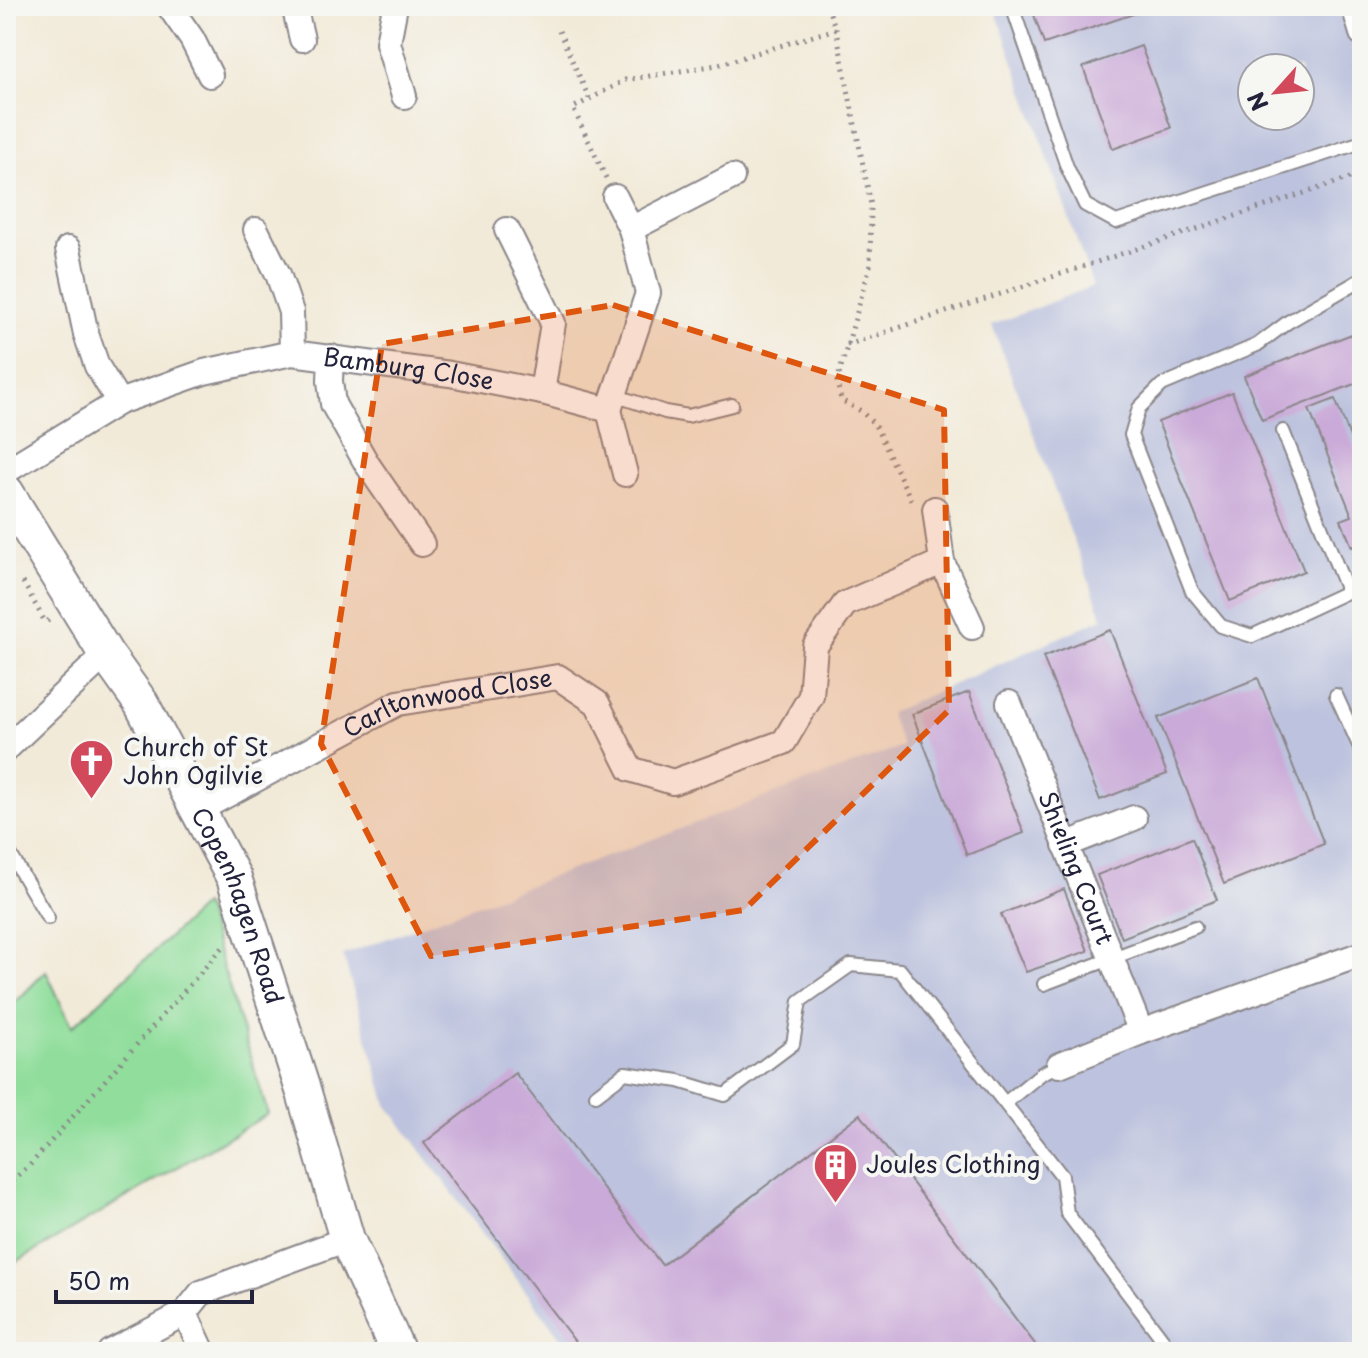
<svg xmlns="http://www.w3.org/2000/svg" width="1368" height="1358" font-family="'Playpen Sans',sans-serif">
<rect width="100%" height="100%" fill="#f6f6f2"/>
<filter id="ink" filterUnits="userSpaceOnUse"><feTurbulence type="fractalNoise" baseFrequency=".0125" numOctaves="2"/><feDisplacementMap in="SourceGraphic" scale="16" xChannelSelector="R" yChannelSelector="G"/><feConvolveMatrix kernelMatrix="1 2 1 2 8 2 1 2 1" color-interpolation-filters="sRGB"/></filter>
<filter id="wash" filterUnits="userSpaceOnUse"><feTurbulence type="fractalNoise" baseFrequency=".006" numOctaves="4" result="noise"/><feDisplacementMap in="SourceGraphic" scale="32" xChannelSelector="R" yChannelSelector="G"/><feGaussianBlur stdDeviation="1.8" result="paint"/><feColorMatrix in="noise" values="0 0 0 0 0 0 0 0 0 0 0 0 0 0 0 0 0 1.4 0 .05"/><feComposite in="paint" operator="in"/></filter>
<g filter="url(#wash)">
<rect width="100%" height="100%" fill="#f2ead8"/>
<path fill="#bdc3de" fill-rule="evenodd" d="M994 6H1362V1352H571L387 1105 343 955 902 746 889 713 1103 618 992 325 1093 286ZM1252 68H1300V116H1252Z"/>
<path fill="#91de9c" stroke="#5a806c" stroke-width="2" d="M204 905 268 1114 6 1268V1012L46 971 72 1027Z"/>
<g id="blocks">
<path fill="#caaad8" d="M1031 6H1154V7L1044 44Z
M1141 46 1171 128 1113 149 1083 67Z
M1362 330V381L1262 420 1244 376Z
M1232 392 1304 571 1230 601 1158 422Z
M1335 399 1362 467V543L1352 547 1341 520 1352 516 1309 409Z
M1110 630 1167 774 1100 800 1043 657Z
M1258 678 1324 844 1224 884 1158 718Z
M969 692 1024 833 967 855 912 714Z
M1192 838 1217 900 1122 938 1097 875Z
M1064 889 1088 951 1026 972 1001 914Z
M515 1073 662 1265 860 1114 1041 1352H583L424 1143Z"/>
</g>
</g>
<g filter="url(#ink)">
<use href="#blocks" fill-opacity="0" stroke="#8a868a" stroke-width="2"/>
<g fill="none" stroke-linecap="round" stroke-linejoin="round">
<defs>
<path id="lane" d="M1012 6 1067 167 1085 205 1116 222 1362 142
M1362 279 1288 322 1257 345 1162 385 1139 408 1131 435 1192 591 1221 626 1252 636 1362 585
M614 395 665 412 688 416 732 405
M1283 431 1347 591
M1336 695 1362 752
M6 847 48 918
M1044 984 1195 927
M596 1095 625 1073 679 1081 725 1095 793 1044 800 1001 851 965 900 970 1062 1176 1067 1213 1172 1352
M1005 1103 1041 1074 1059 1065"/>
<g id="street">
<path d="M169 6 192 39 210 75"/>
<path d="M294 6 302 39"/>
<path d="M395 6 388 43 404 96"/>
<path d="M1354 6 1362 33"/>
<path d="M631 229 732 177"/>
<path d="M256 230 278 274 291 312 292 353"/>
<path d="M507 230 553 323 542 392"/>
<path d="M68 249 86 334 97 366 119 402"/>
<path d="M331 357 330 381 333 404 367 464 422 544"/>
<path d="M609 410 625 474"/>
<path id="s1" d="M6 471 119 402 204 372 292 353 450 374 542 392 609 410 648 293 631 229 615 197"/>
<path d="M935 509 942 562 972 627"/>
<path id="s2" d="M1009 703 1141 1032"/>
<path d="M6 749 106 654"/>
<path id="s3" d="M197 811 398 703 558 677 597 703 630 769 673 782 784 742 811 696 815 646 845 604 942 562"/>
<path d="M1065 845 1134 818"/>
<path d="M1059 1065 1141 1032 1362 954"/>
<path d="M185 1313 203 1352"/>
<path d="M110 1352 185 1313 201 1293 347 1239"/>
</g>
<g id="secondary">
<path id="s4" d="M6 492 106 654 141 703 234 878 304 1093 347 1239 398 1352"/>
</g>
</defs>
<use href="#lane" stroke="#8a868a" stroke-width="16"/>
<use href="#street" stroke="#8a868a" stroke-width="28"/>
<use href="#secondary" stroke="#8a868a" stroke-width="38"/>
<path stroke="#8a868a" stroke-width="5" stroke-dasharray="2 6" stroke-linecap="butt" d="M827 6 836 29 871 205 870 266 837 382 841 400 861 411 875 425 913 504
M559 31 589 98
M606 178 573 108 625 80 717 65 836 29
M847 345 1362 174
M23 582 45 622 52 619
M6 1186 30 1165 225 945
M6 1335 14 1352"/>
<use href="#lane" stroke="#fff" stroke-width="12"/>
<use href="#street" stroke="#fff" stroke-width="24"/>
<use href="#secondary" stroke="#fff" stroke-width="34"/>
</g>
</g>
<path fill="#de560e" fill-opacity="0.2" stroke="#de560e" stroke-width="6" stroke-dasharray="16 10" stroke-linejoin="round" d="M613 305 944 410 949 710 744 910 431 956 321 744 382 344Z"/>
<defs>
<symbol id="church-pin" viewBox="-11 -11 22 30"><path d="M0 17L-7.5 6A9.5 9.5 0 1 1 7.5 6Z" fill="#d1495b" stroke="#f6f6f2"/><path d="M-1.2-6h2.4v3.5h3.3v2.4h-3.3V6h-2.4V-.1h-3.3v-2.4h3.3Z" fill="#fff"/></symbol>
<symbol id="building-pin" viewBox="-11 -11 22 30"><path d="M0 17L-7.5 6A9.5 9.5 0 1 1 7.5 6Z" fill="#d1495b" stroke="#f6f6f2"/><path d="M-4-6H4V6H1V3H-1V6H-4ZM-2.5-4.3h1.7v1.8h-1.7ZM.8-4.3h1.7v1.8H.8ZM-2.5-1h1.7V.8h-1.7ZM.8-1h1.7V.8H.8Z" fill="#fff"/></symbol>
</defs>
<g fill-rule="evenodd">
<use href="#church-pin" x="66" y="736" width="51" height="69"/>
<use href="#building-pin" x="810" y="1140" width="51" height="69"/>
</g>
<g text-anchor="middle" stroke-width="8" stroke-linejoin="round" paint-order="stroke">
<g font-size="24" fill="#22223b" stroke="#f6f6f2">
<text dy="8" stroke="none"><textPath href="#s1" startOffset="430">Bamburg Close</textPath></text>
<text dy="8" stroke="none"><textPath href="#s3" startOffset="276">Carltonwood Close</textPath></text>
<text dy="8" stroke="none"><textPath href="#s2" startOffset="178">Shieling Court</textPath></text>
<text dy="8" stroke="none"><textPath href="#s4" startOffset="476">Copenhagen Road</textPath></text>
</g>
<g font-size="24" fill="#22223b" stroke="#f6f6f2" text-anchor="start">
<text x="123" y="756">Church of St<tspan x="123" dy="28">John Ogilvie</tspan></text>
<text x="866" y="1173">Joules Clothing</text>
</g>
</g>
<rect width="1368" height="1358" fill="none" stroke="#f6f6f2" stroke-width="32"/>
<g transform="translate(1276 92) rotate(243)"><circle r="38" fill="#f6f6f2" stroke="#a1a1a9" stroke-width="2"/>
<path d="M0-6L14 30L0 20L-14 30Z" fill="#d1495b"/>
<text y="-12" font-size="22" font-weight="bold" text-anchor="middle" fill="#22223b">N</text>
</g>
<path d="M56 1290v12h196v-12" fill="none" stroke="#22223b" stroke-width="4"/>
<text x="68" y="1290" font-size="24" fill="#22223b" stroke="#f6f6f2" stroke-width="6" paint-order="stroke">50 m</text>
</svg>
